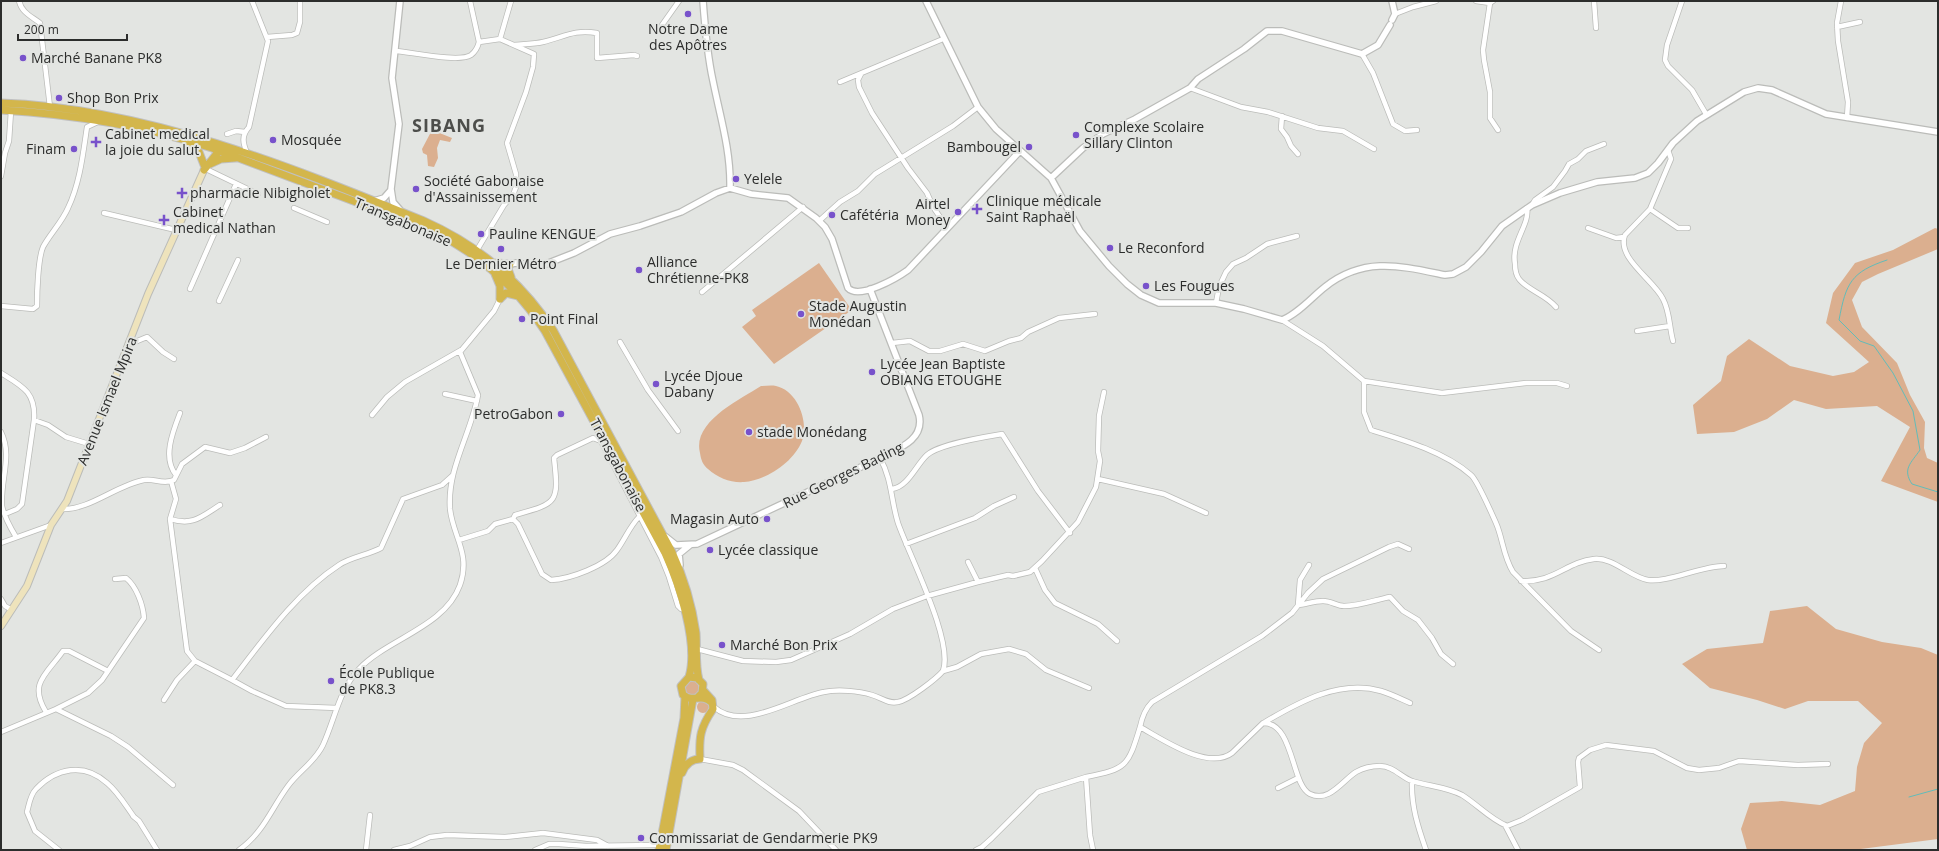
<svg xmlns="http://www.w3.org/2000/svg" width="1939" height="851" font-family="'Open Sans',sans-serif">
<rect width="100%" height="100%" fill="#e3e5e2"/>
<path fill="#dbaf8f" d="M432 130 452 138 450 142 440 140 437 148 438 158 434 167 428 166 427 155 423 153 422 149Z
M1935 228 1938 229V249L1878 274 1862 282 1852 300 1862 327 1897 363 1910 395 1925 422 1924 448 1927 458 1938 463V502L1881 481 1910 427 1877 406 1826 409 1794 400 1767 419 1734 432 1697 434 1693 405 1721 381 1727 356 1749 339 1790 366 1833 376 1854 372 1869 362 1826 323 1833 293 1855 263 1893 250Z
M819 263 851 309 849 312 774 364 742 327 756 316 752 310Z
M761 386C766 386 771 385 776 386 798 391 809 422 802 441 793 463 766 480 744 482 731 483 718 478 708 469 703 465 701 460 700 453 692 422 739 400 761 386Z
M1807 606 1836 629 1882 642 1921 648 1938 655V839L1853 850H1747L1741 829 1750 803 1782 801 1820 805 1855 791 1857 767 1864 743 1882 723 1858 701H1808L1785 709 1757 700 1710 688 1682 664 1707 649 1763 643 1770 611Z
M685 688a7 7 0 1 1 14 0a7 7 0 1 1-14 0Z
M697 707a6 6 0 1 1 12 0a6 6 0 1 1-12 0Z"/>
<g fill="none" stroke-linecap="round" stroke-linejoin="round">
<path stroke="#62bcb9" stroke-width="1" d="M1887 260C1851 272 1846 283 1839 320L1860 341 1874 346 1893 373 1913 411 1920 450C1911 463 1902 469 1912 484L1938 492
M1909 797 1938 789"/>
<defs>
<path id="minor" d="M19 1C22 13 31 16 40 23L50 107
M1476 1 1490 3 1493 1
M1594 1 1596 28
M1682 1 1667 45 1665 60 1668 66 1692 90 1706 114
M1841 1 1837 23 1838 41 1848 102 1847 118
M1490 3 1483 50 1484 60 1490 92V118L1498 130
M1395 14 1413 7 1436 1
M662 25 679 1
M1837 27 1860 22
M267 37 292 35 297 33 300 22V1
M479 42 500 39 511 1
M514 45C524 44 534 44 543 42 564 37 574 29 597 33V58L634 55 637 56
M396 51C411 52 459 63 471 55 475 52 478 46 479 42L470 1
M1362 54 1373 73 1393 124 1405 131 1417 130
M861 74 858 80 859 87 872 113 908 168 927 193 933 207 947 227
M840 82 943 39
M1190 88 1241 107 1268 112 1318 128 1343 131 1374 149
M1282 116 1281 129 1287 137 1291 146 1298 154
M227 134 236 131 245 132
M1668 150 1671 159 1650 209 1625 235C1616 258 1654 280 1663 299 1670 312 1669 326 1673 341
M247 153C243 143 241 136 249 127L268 41 252 1
M206 169 258 194
M1 176 5 153 9 141 11 111
M1532 205 1535 200 1553 187 1565 171 1569 164 1578 159 1586 151 1604 144
M294 208 327 222
M1527 208C1530 225 1511 241 1515 264 1515 269 1516 275 1519 279 1527 290 1545 294 1556 307
M1650 209 1678 228H1688
M104 213 176 230
M819 221 840 202 858 191 875 174 953 126 978 107
M1588 228 1616 238 1624 237
M477 250 504 205 513 195 516 187V174L507 143 526 92 533 67 534 54 500 39
M190 289 236 184
M702 292 803 207
M219 301 238 260
M1216 303 1219 287 1226 272 1233 264 1246 258 1267 244 1297 236
M1 306 33 309 37 306C37 292 38 259 43 247 50 234 62 222 68 208 80 183 83 154 87 127L100 121
M1282 320 1323 346 1364 381 1442 393 1526 383H1557L1567 386
M1637 331 1670 326
M620 342 648 390 678 431
M892 343 910 341 929 351H940L963 344 985 351 1009 341 1021 338 1028 332 1059 318 1095 314
M130 344 147 337 163 352 174 359
M1 373C22 386 36 392 34 420L22 504 17 509 5 514
M1364 381V412L1371 430C1404 440 1445 452 1471 475 1477 480 1492 514 1496 523 1503 539 1503 556 1513 572L1571 631 1599 650
M445 394 477 401
M372 415 387 397 405 382 461 350
M34 420 48 425 66 437 89 444
M1 432C13 456 0 480 2 506 4 516 10 527 16 537
M601 441 661 557 669 577 678 606 681 609 684 608
M606 443 593 438 557 455 554 458C559 503 558 503 515 515L513 519 518 524 542 574 551 580C570 579 606 566 617 550 625 539 630 526 639 517
M176 475C162 458 173 431 180 413
M1098 479 1164 494 1206 513
M171 481 176 499 170 519 187 651 195 661 232 680C263 640 296 593 339 565 351 557 368 555 381 548L403 499 442 485 452 476
M892 489C908 487 916 465 927 455 939 444 984 437 1002 434L1038 491 1070 533
M63 509C89 510 117 485 144 480 154 478 163 485 174 480L182 464 205 447 230 453 245 448 266 437
M170 519C193 526 201 517 220 505
M459 540 488 531 495 524 513 519
M1 543 51 525
M906 544 975 518 994 506 1014 497
M968 562 978 582
M1309 565 1300 580 1298 605C1306 604 1315 601 1323 601 1331 601 1337 606 1344 606 1359 606 1375 600 1390 597L1403 611 1418 620 1432 638 1441 654 1453 664
M1035 568 1045 590 1055 603 1098 624 1117 641
M1521 581C1554 583 1566 562 1594 559 1613 557 1630 577 1648 580 1666 583 1702 566 1724 566
M1 599 5 606 12 610
M697 649 743 661 776 662 791 660 850 634 893 609 927 596 978 582 1008 575 1013 576 1030 572 1042 561 1078 522 1096 487 1100 461 1098 451 1099 416 1104 392
M943 671 957 667 981 654 1009 649 1026 654 1046 670 1089 688
M232 680 252 691 286 706 337 708
M164 700 177 680 195 661
M714 707C744 733 793 697 824 692 838 689 859 691 872 695 882 698 888 704 898 702 909 700 936 679 943 671 954 641 909 555 898 523 891 501 892 479 880 458
M56 709 88 693 102 680 144 618C143 604 136 586 126 578L115 579
M46 712C28 683 47 674 63 651H69L108 671
M1265 722C1299 702 1340 679 1381 691 1391 694 1401 699 1410 703
M1140 727C1162 739 1208 771 1232 753L1263 723C1294 722 1291 785 1310 794 1329 803 1342 781 1356 772 1363 768 1372 766 1380 766 1393 766 1401 777 1412 781 1428 786 1447 787 1462 795 1478 805 1490 819 1507 826L1522 820 1580 787 1578 762 1579 758 1590 750 1606 745 1654 751 1687 768 1699 770 1719 768 1739 761 1798 765 1828 764
M1 732 56 709 111 736 128 747 173 785
M700 759 733 765 743 770 799 811 836 850
M1412 781C1411 806 1418 827 1426 850
M1278 788 1298 778
M133 816 139 821 157 850
M1505 825 1518 850
M59 850 35 831 27 812C29 805 30 795 36 789 56 768 84 762 107 783 118 792 126 806 134 817
M239 850C264 832 271 809 288 786 299 771 315 762 323 745 335 719 339 690 359 669 387 639 445 627 460 585 471 553 453 537 450 509 447 468 471 434 478 395L460 352 494 311 500 299
M366 850 370 815
M394 850 410 846 430 837 447 835 505 837 543 833 597 840 608 846
M535 850 549 844H559L586 846 655 845
M976 850 982 847 992 838 1038 792 1086 777
M1093 850 1090 835 1086 777C1126 769 1128 767 1140 727 1142 717 1145 709 1152 702L1262 636 1292 613 1308 593 1323 579 1389 547 1398 544 1409 549"/>
<path id="tertiary" d="M703 1C705 28 707 54 713 81 720 116 731 151 730 188
M926 1 978 107 996 129 1051 178 1080 231 1109 266 1127 284 1141 295 1159 303H1216L1244 309 1282 320C1298 314 1312 297 1325 287 1364 256 1401 266 1445 275L1453 274 1466 267 1481 252 1502 226 1532 205 1560 193 1597 182 1635 178 1648 173 1658 163 1673 143 1697 121 1744 92 1758 88 1772 90 1826 114 1938 132
M1392 20 1395 14 1392 1
M1051 178 1083 148 1103 134 1135 119 1190 88 1198 79 1244 49 1267 31H1282L1362 54 1378 45 1390 25
M374 201 384 198 391 190
M400 210 393 202 391 189 399 124 392 78 400 1
M510 264 516 263 535 266 546 264 574 253 610 234 640 226 681 212 716 193 730 188 751 194 788 198 816 218 825 227 832 239 848 288C859 300 897 278 908 270L1020 151
M666 537 676 545 697 544 880 458C898 449 925 440 919 415L870 289
M680 565 679 554 690 545"/>
<path id="secondary" d="M1 626 27 586 51 525 67 501 148 294 204 170"/>
<path id="trunk" d="M1 103C146 108 291 167 424 221 478 245 521 281 553 330L672 552C684 578 692 605 696 633 697 648 695 665 699 680
M1 110C72 114 144 126 212 148L431 230C479 254 516 286 545 331L665 553C679 584 699 644 689 677
M189 143 199 152 204 165
M210 164 221 159 235 158
M204 170 222 147
M496 263 510 264 508 269 511 277
M495 274 500 286V299
M500 299 506 293 518 296
M697 698 702 693 703 684 697 678 689 677 681 686 683 695C692 703 702 693 711 702
M682 773C685 765 691 759 700 759 699 737 700 728 713 709L712 700 703 690
M659 850 684 718 685 696
M666 850 693 699"/>
</defs>
<use href="#minor" stroke="#bbbcb9" stroke-width="6"/>
<use href="#tertiary" stroke="#bbbcb9" stroke-width="8"/>
<use href="#secondary" stroke="#bbbcb9" stroke-width="8"/>
<use href="#trunk" stroke="#c0c0c0" stroke-width="9"/>
<use href="#minor" stroke="#fff" stroke-width="4.5"/>
<use href="#tertiary" stroke="#fff" stroke-width="5.5"/>
<use href="#secondary" stroke="#eee3bc" stroke-width="6"/>
<use href="#trunk" stroke="#d3b64c" stroke-width="7"/>
</g>
<g fill="#7852cb" stroke="#e3e5e2" stroke-width="1.5">
<circle cx="688" cy="14" r="4"/>
<circle cx="23" cy="58" r="4"/>
<circle cx="59" cy="98" r="4"/>
<circle cx="1076" cy="135" r="4"/>
<circle cx="273" cy="140" r="4"/>
<path d="M94 136h4v4h4v4h-4v4h-4v-4h-4v-4h4z"/>
<circle cx="1029" cy="147" r="4"/>
<circle cx="74" cy="149" r="4"/>
<circle cx="736" cy="179" r="4"/>
<circle cx="416" cy="189" r="4"/>
<path d="M180 187h4v4h4v4h-4v4h-4v-4h-4v-4h4z"/>
<path d="M975 203h4v4h4v4h-4v4h-4v-4h-4v-4h4z"/>
<circle cx="958" cy="212" r="4"/>
<circle cx="832" cy="215" r="4"/>
<path d="M162 214h4v4h4v4h-4v4h-4v-4h-4v-4h4z"/>
<circle cx="481" cy="234" r="4"/>
<circle cx="1110" cy="248" r="4"/>
<circle cx="501" cy="249" r="4"/>
<circle cx="639" cy="270" r="4"/>
<circle cx="1146" cy="286" r="4"/>
<circle cx="801" cy="314" r="4"/>
<circle cx="522" cy="319" r="4"/>
<circle cx="872" cy="372" r="4"/>
<circle cx="656" cy="384" r="4"/>
<circle cx="561" cy="414" r="4"/>
<circle cx="749" cy="432" r="4"/>
<circle cx="767" cy="519" r="4"/>
<circle cx="710" cy="550" r="4"/>
<circle cx="722" cy="645" r="4"/>
<circle cx="331" cy="681" r="4"/>
<circle cx="641" cy="838" r="4"/>
</g>
<g text-anchor="middle" stroke-width="4" stroke-linejoin="round" paint-order="stroke">
<g font-size="14" fill="#2c2d2c" stroke="#e3e5e2" text-anchor="start">
<text x="688" y="34" text-anchor="middle">Notre Dame<tspan x="688" dy="16">des Apôtres</tspan></text>
<text x="31" y="63">Marché Banane PK8</text>
<text x="67" y="103">Shop Bon Prix</text>
<text x="1084" y="132">Complexe Scolaire<tspan x="1084" dy="16">Sillary Clinton</tspan></text>
<text x="105" y="139">Cabinet medical<tspan x="105" dy="16">la joie du salut</tspan></text>
<text x="281" y="145">Mosquée</text>
<text x="1021" y="152" text-anchor="end">Bambougel</text>
<text x="66" y="154" text-anchor="end">Finam</text>
<text x="744" y="184">Yelele</text>
<text x="424" y="186">Société Gabonaise<tspan x="424" dy="16">d'Assainissement</tspan></text>
<text x="190" y="198">pharmacie Nibigholet</text>
<text x="986" y="206">Clinique médicale<tspan x="986" dy="16">Saint Raphaël</tspan></text>
<text x="950" y="209" text-anchor="end">Airtel<tspan x="950" dy="16">Money</tspan></text>
<text x="173" y="217">Cabinet<tspan x="173" dy="16">medical Nathan</tspan></text>
<text x="840" y="220">Cafétéria</text>
<text x="489" y="239">Pauline KENGUE</text>
<text x="1118" y="253">Le Reconford</text>
<text x="647" y="267">Alliance<tspan x="647" dy="16">Chrétienne-PK8</tspan></text>
<text x="501" y="269" text-anchor="middle">Le Dernier Métro</text>
<text x="1154" y="291">Les Fougues</text>
<text x="809" y="311">Stade Augustin<tspan x="809" dy="16">Monédan</tspan></text>
<text x="530" y="324">Point Final</text>
<text x="880" y="369">Lycée Jean Baptiste<tspan x="880" dy="16">OBIANG ETOUGHE</tspan></text>
<text x="664" y="381">Lycée Djoue<tspan x="664" dy="16">Dabany</tspan></text>
<text x="553" y="419" text-anchor="end">PetroGabon</text>
<text x="757" y="437">stade Monédang</text>
<text x="759" y="524" text-anchor="end">Magasin Auto</text>
<text x="718" y="555">Lycée classique</text>
<text x="730" y="650">Marché Bon Prix</text>
<text x="339" y="678">École Publique<tspan x="339" dy="16">de PK8.3</tspan></text>
<text x="649" y="843">Commissariat de Gendarmerie PK9</text>
</g>
<g font-size="14" fill="#2c2d2c" stroke="#e3e5e2">
<text transform="translate(403 222) rotate(23)" y="5">Transgabonaise</text>
<text transform="translate(107 401) rotate(-68)" y="5">Avenue Ismael Mpira</text>
<text transform="translate(618 465) rotate(62)" y="5">Transgabonaise</text>
<text transform="translate(843 475) rotate(-26)" y="5">Rue Georges Bading</text>
</g>
<g font-size="18" font-weight="bold" letter-spacing="1" fill="#4d4e4b" stroke="#e3e5e2">
<text x="449" y="132">SIBANG</text>
</g>
</g>
<rect width="1939" height="851" fill="none" stroke="#2c2d2c" stroke-width="4"/>
<path d="M18 34v6h109v-6" fill="none" stroke="#2c2d2c" stroke-width="2"/>
<text x="24" y="34" font-size="12" fill="#2c2d2c" stroke="#e3e5e2" stroke-width="3" paint-order="stroke">200 m</text>
</svg>
